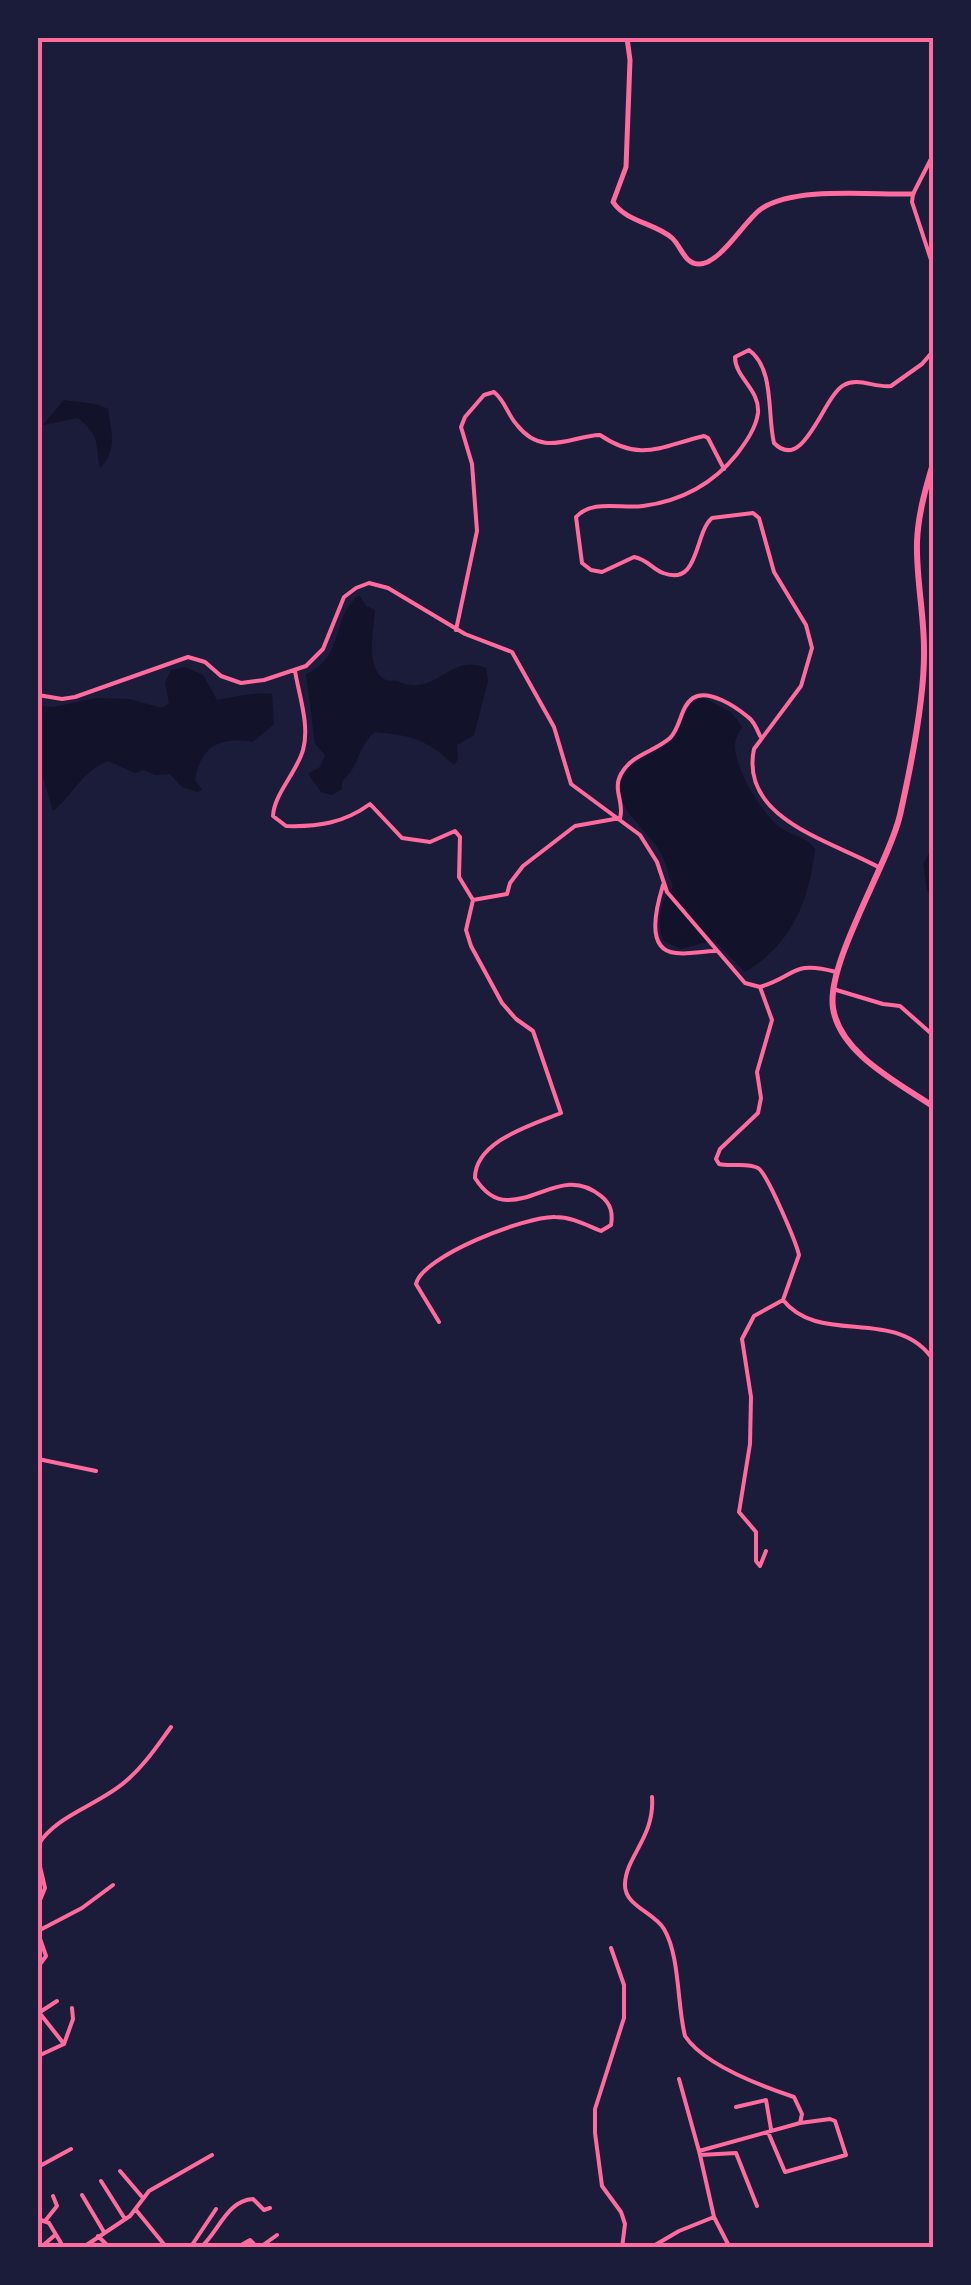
<svg xmlns="http://www.w3.org/2000/svg" width="971" height="2285" font-family="'Archivo Narrow',sans-serif">
<rect width="100%" height="100%" fill="#1b1b3a"/>
<path fill="#12122b" d="M64 400C80 403 93 401 108 409 111 431 118 450 100 468 95 444 101 436 78 418L43 425Z
M359 595 366 606 375 610C374 627 365 668 384 679 390 683 393 679 399 682 438 697 448 653 486 668L488 681 474 735 457 745 458 759 454 765C426 739 414 736 375 732 357 746 361 765 342 781V789L332 795 321 792 308 774 320 767 325 755 315 744 306 674C346 656 330 619 359 595Z
M185 667 203 675 217 700C234 697 253 692 272 694L274 724 253 742C222 737 201 744 195 780L202 790 198 792 182 787 170 774 155 775 144 770 135 773 108 761C82 771 73 795 53 811L43 777 38 775V706L54 707 96 698 129 699 162 708 169 703 165 683 171 670Z
M704 698 732 713 742 727C738 734 734 740 735 749 737 772 763 816 782 829 794 836 807 837 815 849 809 901 792 944 745 972L714 940 681 949 664 941C656 923 660 900 673 887 668 875 666 861 659 850 646 827 602 800 627 771 640 756 660 753 673 739 685 725 683 701 704 698Z"/>
<g fill="none" stroke-linecap="round" stroke-linejoin="round">
<path stroke="#12122b" stroke-width="15" d="M934 859 931 865 934 887"/>
<path stroke="#ff6b9d" stroke-width="4" d="M851 38H853
M934 153 913 194 912 202 934 269
M456 630 477 531 472 464 461 427 465 417 484 395 494 392C506 402 507 414 517 425 543 458 570 436 600 435 641 463 661 446 704 436L708 438 724 469
M295 671C299 695 310 726 303 750 297 772 274 794 273 816L286 826C318 827 344 823 370 804L402 838 430 842 455 831 460 837 459 877 473 900
M38 695 62 699 75 697 188 657 205 662 221 676 241 683 264 680 306 666 323 649 344 597 356 588 369 583 388 588 465 634 512 652 554 727 571 784 640 835 657 862 667 892 745 983 760 987C797 976 791 960 836 972
M620 818C625 803 612 790 621 774 632 754 654 752 670 738 681 727 680 707 693 698 708 688 736 707 748 717 754 721 757 729 760 736
M880 868C835 842 739 820 754 749L801 686 812 648 806 625 774 572 759 518 753 513 712 518C694 533 700 587 663 573 652 569 647 559 634 557L602 572 591 570 582 563 576 517C592 499 621 509 643 506 681 501 713 484 737 454 746 442 756 428 758 413 760 389 735 378 735 357L749 350C775 369 767 415 774 443 804 474 823 396 844 385 858 377 875 388 891 386L922 364 934 350
M663 885C657 905 644 950 676 953 689 955 702 951 716 951
M473 900 507 894 510 883 523 866 575 826 620 818
M760 987 772 1020 757 1072 761 1098 758 1113 720 1149 716 1159 719 1164C731 1167 747 1162 758 1168 767 1173 796 1242 799 1255L783 1300 754 1316 742 1339 751 1397 750 1444 739 1512 756 1532V1561L760 1566 766 1551
M833 989 883 1004 900 1006 934 1036
M783 1300C820 1347 898 1305 934 1361
M439 1322 416 1284C422 1256 526 1216 555 1217 572 1217 586 1225 601 1231L611 1225C613 1213 611 1204 601 1196 567 1168 539 1201 507 1200 493 1200 482 1189 475 1178 475 1141 532 1125 561 1113L533 1031 516 1019 502 1003 471 946 466 930 473 900
M38 1459 96 1471
M652 1797C655 1837 626 1856 625 1884 624 1906 654 1912 664 1929 680 1956 677 2005 685 2036 704 2065 761 2086 794 2097L802 2114 800 2123 699 2151 700 2155
M38 1845C56 1815 99 1805 126 1781 144 1766 157 1746 171 1727
M38 1858 45 1888 38 1905
M38 1931 82 1908 113 1885
M38 1933 46 1956 38 1967
M611 1948 624 1985V2018L595 2109V2133L602 2186 621 2212 625 2224 622 2248
M38 2011 64 2044 38 2056
M40 2012 57 2001
M64 2044 73 2019 72 2008
M679 2079 699 2151
M736 2107 766 2100 771 2129
M933 2125H934
M768 2132 785 2172 846 2155 835 2121 830 2119 800 2123
M700 2155 714 2217 730 2248
M700 2155 736 2153 757 2206
M38 2167 71 2149
M120 2171 143 2198
M101 2181 125 2219
M82 2195 104 2232
M136 2210 167 2248
M38 2219 49 2223 64 2248
M45 2221 57 2206 53 2196
M98 2236 110 2248
M40 2248 55 2235
M82 2248 130 2216 149 2191 212 2155
M190 2248 216 2209
M200 2248C218 2233 227 2200 253 2199L264 2210 270 2208
M236 2248 250 2240 258 2248
M259 2248 277 2235
M650 2248 679 2231 714 2217
M720 2248H724"/>
<path stroke="#ff6b9d" stroke-width="5" d="M627 38 630 60 626 167 613 202C626 222 655 223 672 238 681 246 684 263 698 264 719 266 744 221 761 209 794 186 872 195 913 194"/>
<path stroke="#ff6b9d" stroke-width="6" d="M934 460C926 487 918 514 917 542 916 578 924 613 924 649 925 698 911 766 900 815 888 865 826 963 833 1008 840 1054 899 1083 934 1107"/>
</g>
<rect width="971" height="2285" fill="none" stroke="#1b1b3a" stroke-width="80"/>
<rect x="40" y="40" width="891" height="2205" fill="none" stroke="#ff6b9d" stroke-width="4"/>
</svg>
